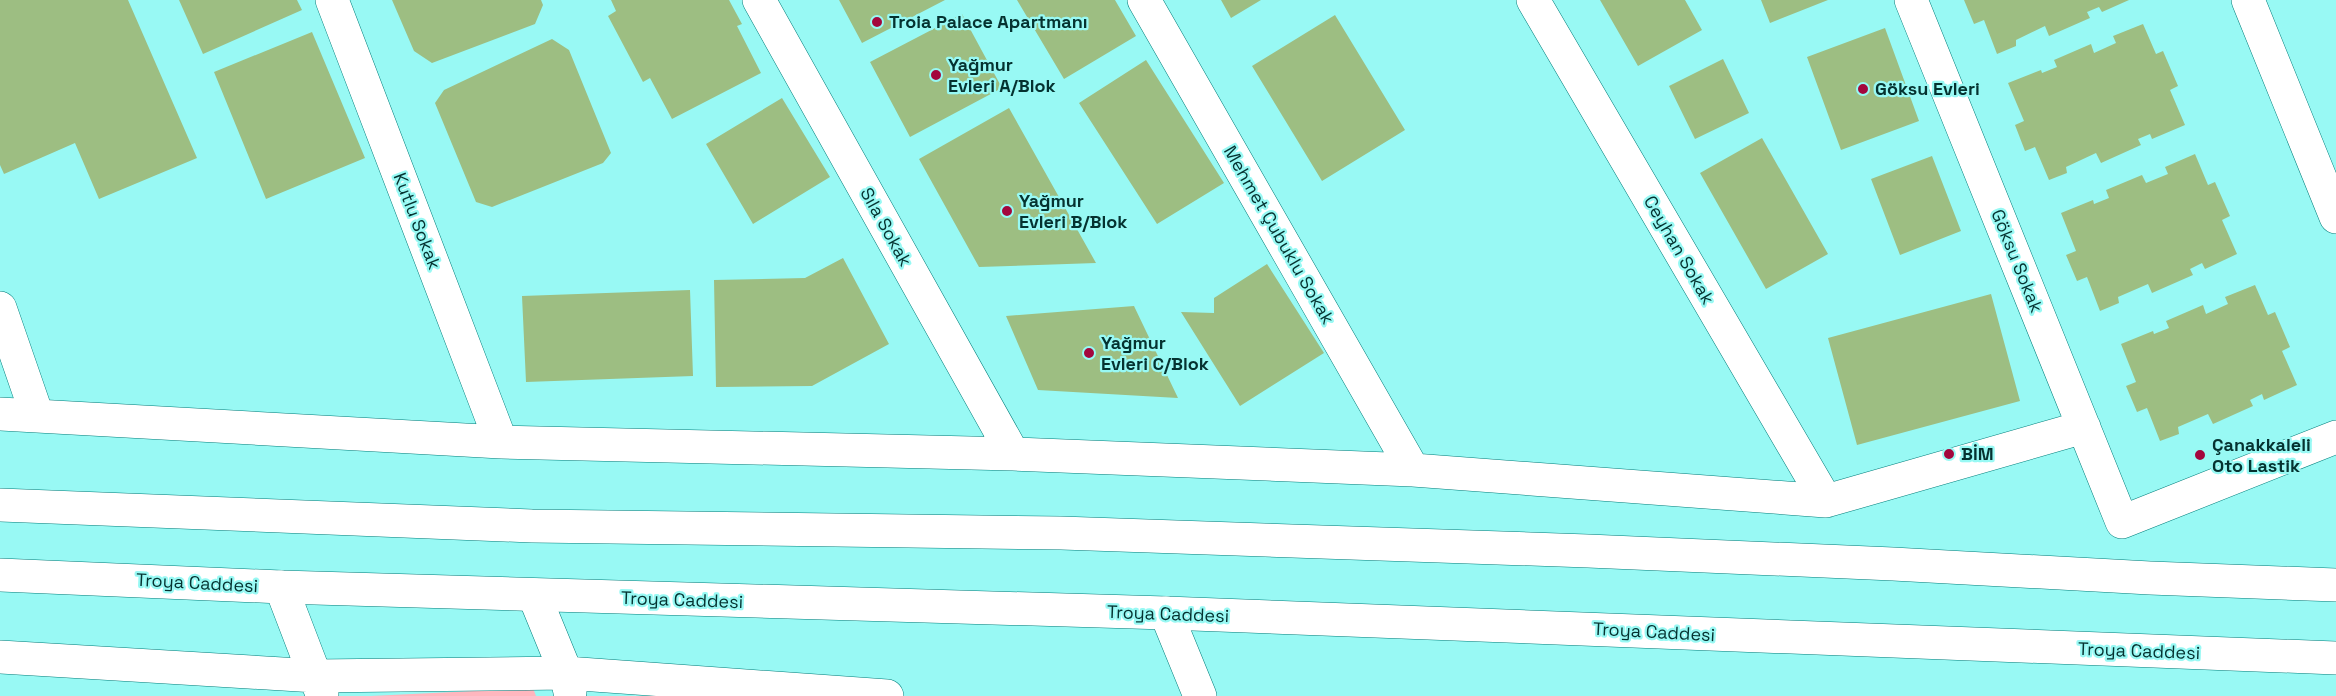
<svg xmlns="http://www.w3.org/2000/svg" width="2336" height="696" font-family="'Space Grotesk',sans-serif">
<rect width="100%" height="100%" fill="#98f9f4"/>
<path fill="#ffb6be" d="M533 688 536 696H371Z"/>
<path fill="#9dbe82" d="M0 0H128L197 158 99 199 75 143 4 174 0 165Z
M179 0H297L302 10 203 54Z
M392 0H541L543 5 535 24 432 63 414 51Z
M611 0H729L742 24 737 26 761 73 672 119 650 78 643 82 608 16 616 11Z
M839 0H945L862 43Z
M1017 0H1115L1136 36 1064 79Z
M1221 0H1261L1231 18Z
M1600 0H1685L1702 30 1638 66Z
M1761 0H1828L1770 23Z
M1964 0H2129L2102 12 2099 7 2087 12 2090 18 2049 36 2045 26 2016 40V46L1997 54 1984 20 1974 24Z
M962 14 1002 88 910 137 870 62Z
M1335 15 1405 130 1322 181 1252 66Z
M2143 24 2156 54 2163 51 2178 86 2170 90 2185 125 2152 139 2150 134 2138 139 2141 145 2101 163 2096 153 2066 167 2067 173 2049 180 2035 147 2025 151 2015 125 2024 121 2008 83 2041 70 2042 73 2057 67 2054 60 2091 44 2094 53 2116 43 2113 36Z
M1885 28 1919 121 1841 150 1807 57Z
M312 32 365 158 266 199 214 72Z
M552 39 569 50 611 153 603 163 492 207 476 202 435 103 444 90Z
M1723 59 1749 113 1695 139 1669 86Z
M1146 60 1224 183 1157 224 1079 103Z
M782 98 830 177 753 224 706 144Z
M1009 108 1096 263 979 267 919 159Z
M1762 138 1828 254 1766 289 1700 173Z
M2195 154 2208 185 2215 182 2230 216 2222 220 2237 254 2205 269 2202 263 2190 269 2193 275 2152 293 2148 284 2118 297 2119 303 2100 311 2087 277 2077 281 2066 255 2076 251 2061 213 2093 200 2094 204 2109 198 2106 190 2142 175 2146 183 2168 174 2165 167Z
M1932 156 1961 231 1900 255 1871 179Z
M843 258 889 344 812 386 716 387 714 280 805 278Z
M1267 264 1324 353 1240 406 1181 312 1214 313V298Z
M2255 285 2268 315 2275 312 2290 347 2282 351 2297 385 2264 400 2262 394 2250 400 2253 406 2213 424 2208 414 2178 427 2179 434 2160 441 2147 408 2137 412 2126 386 2136 382 2121 344 2153 331 2154 334 2169 328 2166 321 2203 305 2206 314 2228 304 2225 297Z
M690 290 693 376 526 382 522 296Z
M1991 294 2020 401 1857 445 1828 338Z
M1134 306 1178 398 1038 390 1006 316Z"/>
<g fill="none" stroke-linecap="round" stroke-linejoin="round">
<defs>
<path id="minor" d="M332 0 501 442
M759 0 1013 454
M1144 0 1413 470
M1533 0 1826 501
M1911 0 2122 522 2336 437
M2248 0 2336 217
M0 308 37 415
M0 414 501 442 1013 454 1413 470 1826 501 2084 427
M281 587 322 694
M534 595 566 673 570 692
M1166 613 1200 696
M0 657 316 676 566 673 887 696"/>
<path id="major" d="M0 505 532 526 1061 533 1588 551 1893 564 2150 578 2336 585
M0 575 281 587 1166 613 2336 658"/>
</defs>
<use href="#minor" stroke="#007e7b" stroke-width="34"/>
<use href="#major" stroke="#007e7b" stroke-width="34"/>
<use href="#minor" stroke="#fff" stroke-width="33"/>
<use href="#major" stroke="#fff" stroke-width="33"/>
</g>
<g fill="#a3073d" stroke="#98f9f4" stroke-width="2">
<circle cx="877" cy="22" r="6"/>
<circle cx="936" cy="75" r="6"/>
<circle cx="1863" cy="89" r="6"/>
<circle cx="1007" cy="211" r="6"/>
<circle cx="1089" cy="353" r="6"/>
<circle cx="1949" cy="454" r="6"/>
<circle cx="2200" cy="455" r="6"/>
</g>
<g text-anchor="middle" stroke-width="4.5" stroke-linejoin="round" paint-order="stroke">
<g font-size="18" font-weight="bold" fill="#053230" stroke="#98f9f4" text-anchor="start">
<text x="889" y="28">Troia Palace Apartmanı</text>
<text x="948" y="71">Yağmur<tspan x="948" dy="21">Evleri A/Blok</tspan></text>
<text x="1875" y="95">Göksu Evleri</text>
<text x="1019" y="207">Yağmur<tspan x="1019" dy="21">Evleri B/Blok</tspan></text>
<text x="1101" y="349">Yağmur<tspan x="1101" dy="21">Evleri C/Blok</tspan></text>
<text x="2212" y="451">Çanakkaleli<tspan x="2212" dy="21">Oto Lastik</tspan></text>
<text x="1961" y="460">BİM</text>
</g>
<g font-size="18" fill="#053230" stroke="#98f9f4">
<text transform="translate(417 221) rotate(69)" y="6">Kutlu Sokak</text>
<text transform="translate(886 227) rotate(61)" y="6">Sıla Sokak</text>
<text transform="translate(1279 235) rotate(60)" y="6">Mehmet Çubuklu Sokak</text>
<text transform="translate(1679 250) rotate(60)" y="6">Ceyhan Sokak</text>
<text transform="translate(2017 261) rotate(68)" y="6">Göksu Sokak</text>
<text transform="translate(197 583) rotate(3)" y="6">Troya Caddesi</text>
<text transform="translate(682 600) rotate(2)" y="6">Troya Caddesi</text>
<text transform="translate(1168 614) rotate(2)" y="6">Troya Caddesi</text>
<text transform="translate(1654 632) rotate(3)" y="6">Troya Caddesi</text>
<text transform="translate(2139 651) rotate(2)" y="6">Troya Caddesi</text>
</g>
</g>
</svg>
